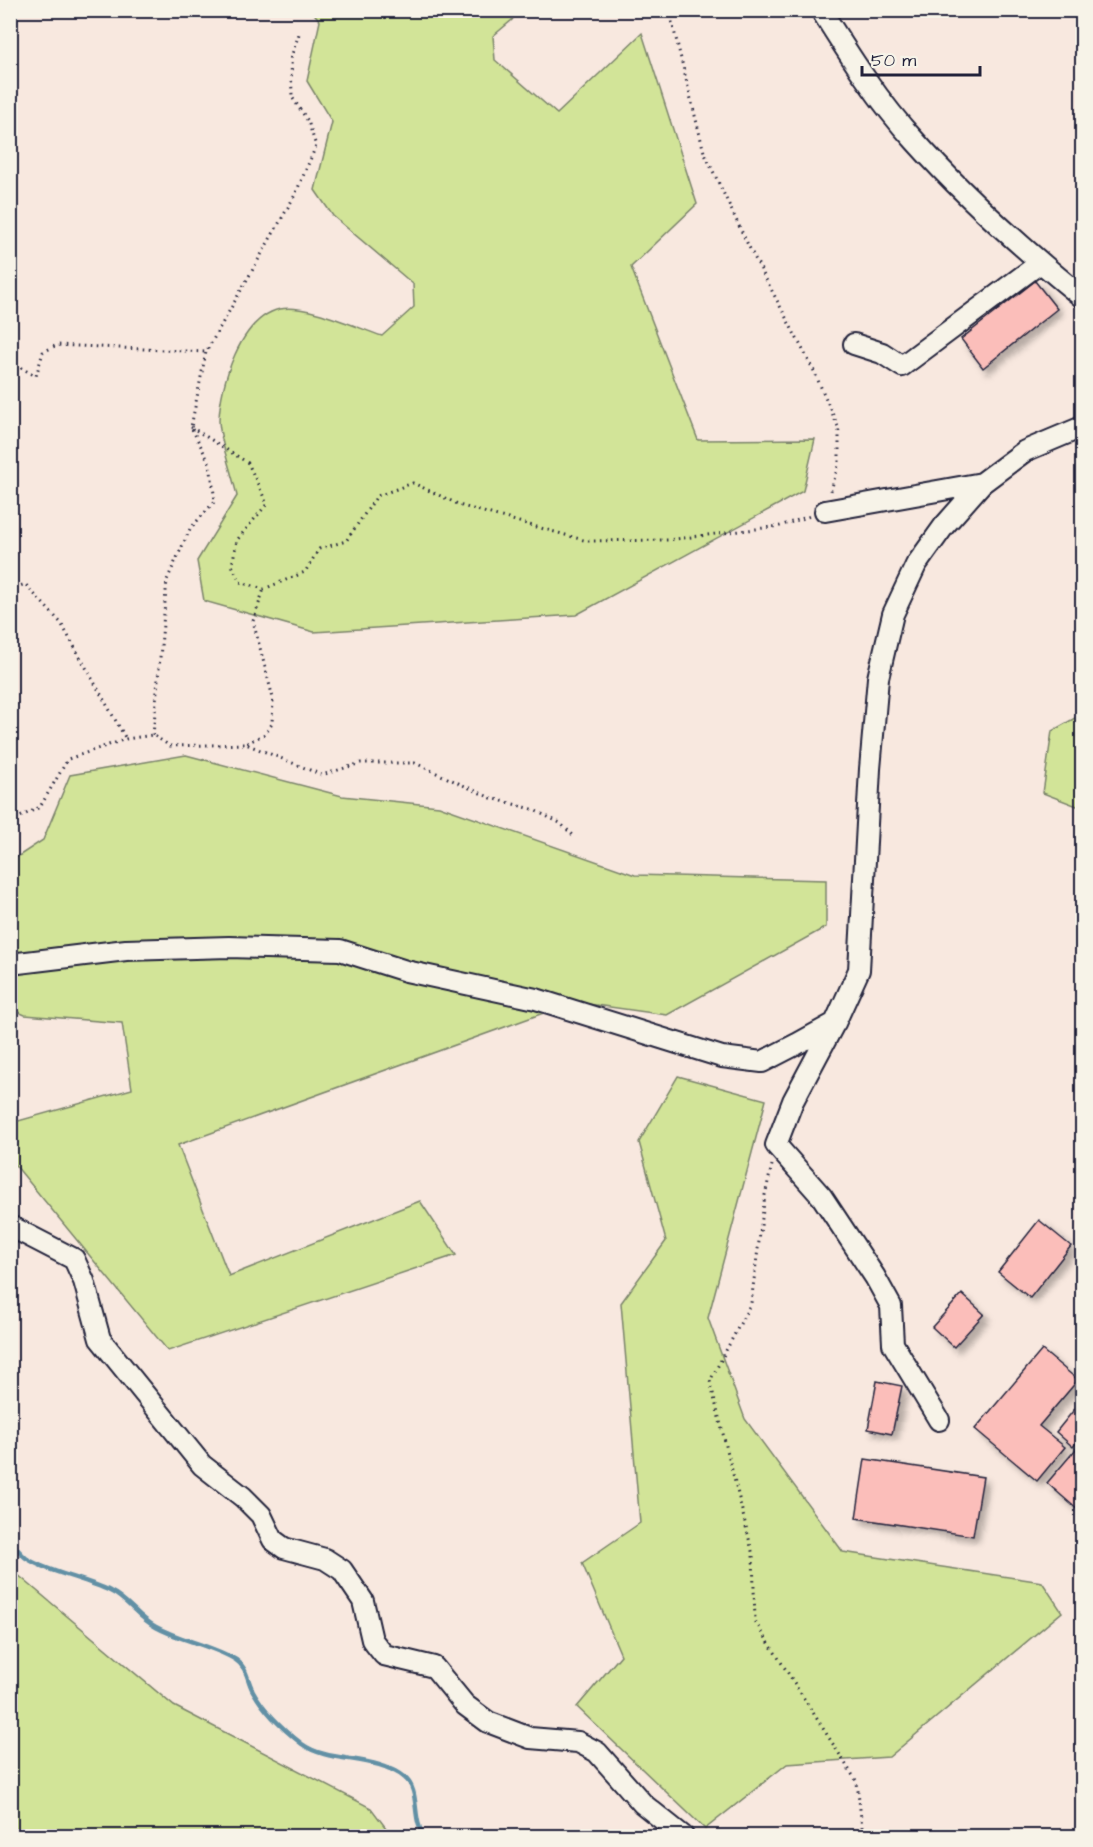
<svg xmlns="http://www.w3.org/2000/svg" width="1093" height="1847" font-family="'Architects Daughter',sans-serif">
<defs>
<filter id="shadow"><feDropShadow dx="5.5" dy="5.5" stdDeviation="3" flood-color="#0004"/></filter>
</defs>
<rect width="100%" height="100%" fill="#f8e8df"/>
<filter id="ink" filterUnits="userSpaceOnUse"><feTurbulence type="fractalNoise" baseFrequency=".0167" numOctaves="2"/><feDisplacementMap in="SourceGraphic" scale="12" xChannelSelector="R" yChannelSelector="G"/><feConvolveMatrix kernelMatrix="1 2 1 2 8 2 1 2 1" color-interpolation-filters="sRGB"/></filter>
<g filter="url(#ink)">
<path fill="#d2e498" stroke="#7a836a" stroke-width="1.5" d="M312 11H517L512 20 493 36 495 60 557 114 642 33 697 204 631 267 698 440 815 439 803 491 576 615 314 632 204 601 197 561 237 496C233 476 219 439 219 420 220 385 240 318 280 309 307 304 355 327 382 336L414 307 413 284 333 216 315 190 332 122 307 81 320 21Z
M1082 714V808L1043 793 1052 731Z
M186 755 342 796 439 806 635 875 826 880V927L667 1015 574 1002 178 1145 229 1276 420 1201 456 1255 168 1351 11 1160V1123L132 1089 122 1023 25 1015 11 1009V861L43 840 70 775Z
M678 1076 766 1100 708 1318 745 1419 843 1552 1042 1582 1062 1612 889 1757 787 1764 705 1829 577 1707 621 1655 582 1563 640 1523 621 1303 666 1241 639 1142Z
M11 1569 174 1706 371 1808 392 1836H11Z"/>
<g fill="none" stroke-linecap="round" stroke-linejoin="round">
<path stroke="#6290a5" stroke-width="4.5" d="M10 1541C15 1546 20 1553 26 1558 47 1572 86 1579 110 1591 128 1599 138 1618 156 1627 181 1641 212 1645 236 1660 247 1667 247 1680 253 1691 264 1711 284 1730 302 1744 329 1764 376 1754 405 1778 421 1791 411 1822 425 1836"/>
</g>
<path fill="#fbbeba" stroke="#22223b" stroke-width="1.5" filter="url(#shadow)" d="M1035 281 1057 309 983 368 961 339Z
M1039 1220 1071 1246 1030 1298 998 1272Z
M962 1294 984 1314 954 1347 932 1327Z
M1042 1350 1078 1380 1039 1426 1065 1447 1037 1481 975 1429Z
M877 1381 902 1386 892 1434 868 1429Z
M1082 1400V1436L1073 1447 1056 1432Z
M1082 1442V1507L1079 1511 1047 1483Z
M865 1459 983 1477 973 1536 856 1518Z"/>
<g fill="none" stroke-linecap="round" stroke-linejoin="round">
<defs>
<path id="street" d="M821 10C849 55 879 102 915 141 966 198 1023 249 1082 297
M854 344 882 353 902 366 1040 263
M825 511 982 483
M10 964 126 950 229 947 340 950 406 971 536 999 722 1057 762 1062 797 1044 835 1023 859 970 870 769 878 678 893 614 916 565 944 526 982 483 1025 451 1082 427
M834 1024 793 1101 776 1145 822 1197 875 1277 891 1306 893 1344 939 1420
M10 1226 74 1259 84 1281 100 1339 202 1465 243 1497 261 1515 273 1540 284 1548 325 1559 342 1570 363 1601 372 1640 384 1655 434 1667 465 1705 488 1722 530 1738 578 1742 597 1752 643 1804 683 1836"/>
</defs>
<use href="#street" stroke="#22223b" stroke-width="24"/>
<path stroke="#22223b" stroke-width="3" stroke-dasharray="1.5 4.5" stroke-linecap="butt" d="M669 10 704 152 749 247 814 371 839 429V462L830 494
M10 362 36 376 43 352 57 345 206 352
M191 427 248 463 267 504 237 540 232 565 240 582 264 589 305 572 319 549 346 541 377 496 413 483 462 506 587 541 668 540 780 526 810 516
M10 590 25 584 61 623 126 739
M153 735 167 580 190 529 215 501 210 464 191 427 206 352 295 195 316 146 308 121 292 97 291 57 299 34
M247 743 265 734 272 724 273 698 253 621 264 589
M10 822 40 807 68 759 126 739 153 735 170 746 246 744 322 775 361 763H415L491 798 532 809 560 823 574 836
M772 1165 765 1195 751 1303 710 1381 753 1555 755 1621 857 1782 863 1836"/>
<use href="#street" stroke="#f7f3e8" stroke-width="20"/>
</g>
</g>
<rect width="1093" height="1847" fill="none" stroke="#f7f3e8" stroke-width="36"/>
<rect x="18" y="18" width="1057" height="1811" fill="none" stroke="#22223b" stroke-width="2" filter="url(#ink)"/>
<path d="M862 66v9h118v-9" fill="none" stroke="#22223b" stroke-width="3"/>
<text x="871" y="66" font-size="18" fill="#22223b" stroke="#f7f3e8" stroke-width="4.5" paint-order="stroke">50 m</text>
</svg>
